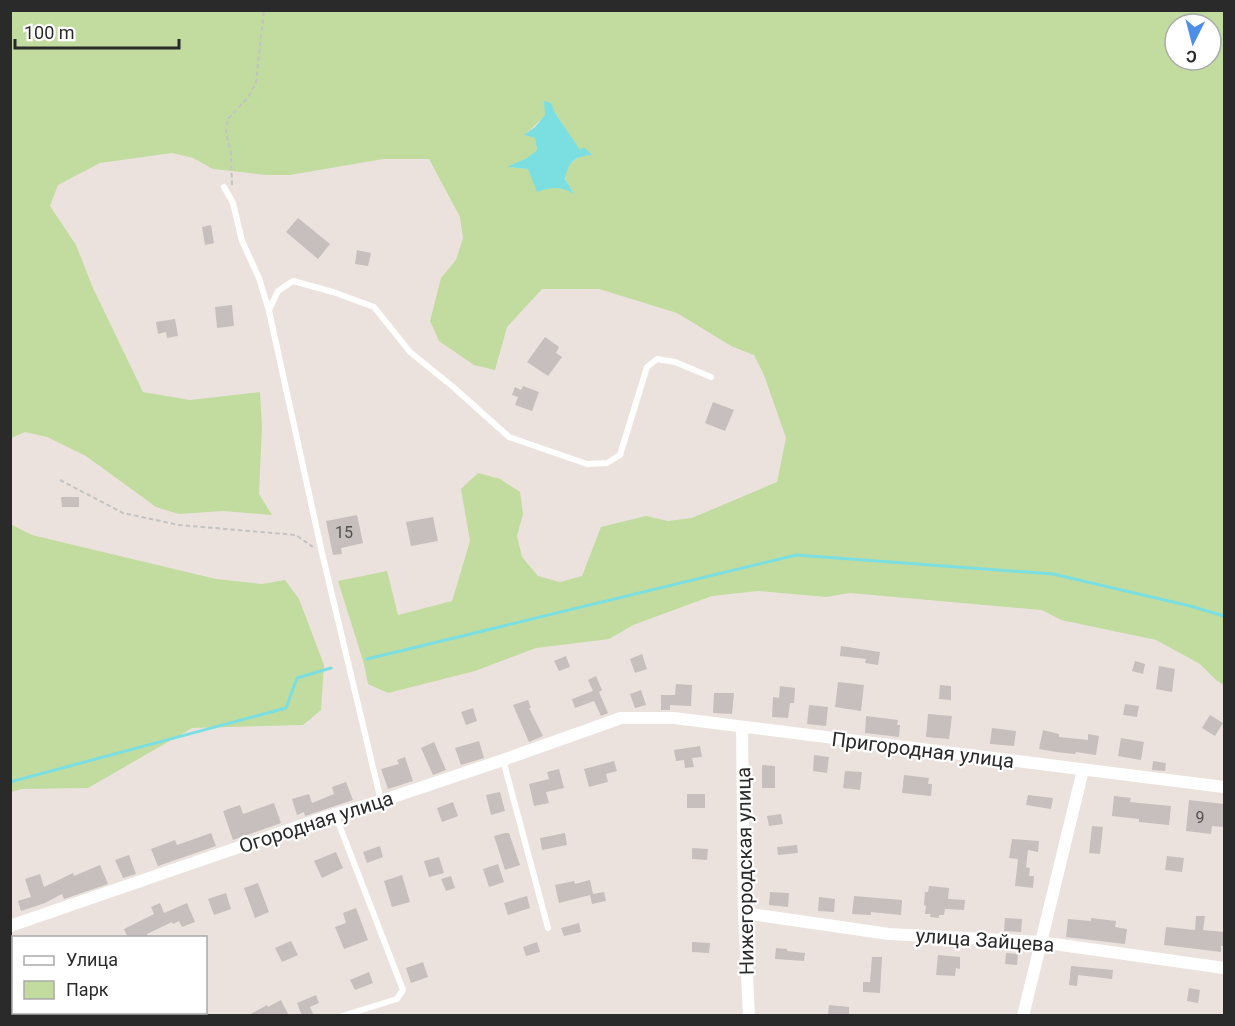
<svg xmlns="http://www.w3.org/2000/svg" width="1235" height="1026" font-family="Roboto,sans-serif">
<rect width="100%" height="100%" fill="#ebe2dd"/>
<path fill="#c2dc9f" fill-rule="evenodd" d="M11 11H1224V685L1216 680 1200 664 1156 640 1061 620 1042 610 850 593 826 597 758 591 712 596 633 625 609 639 536 648 475 671 388 693 368 684 364 664 338 581 387 571 398 615 452 601 470 541 461 489 478 473 500 479 520 492 523 514 517 536 522 557 538 576 560 582 582 576 601 527 646 516 668 521 692 518 777 482 786 438 764 375 754 355 733 347 677 313 599 289H542L507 327 495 370 474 365 439 341 430 321 441 278 456 260 463 238 460 217 429 159H383L290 175H266L213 169 193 158 172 153 100 163 58 185 50 206 76 245 93 288 143 392 190 400 260 392 262 426 259 494 272 515 223 511 179 514 156 507 86 456 47 437 25 432 11 438ZM1175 24H1211V60H1175ZM555 113 575 145 584 155C575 158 562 169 566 180 567 185 571 189 573 193L563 188H548L534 182 528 169 509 167 528 158 537 150 535 138 525 135C535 126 541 116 555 113Z
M11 522 12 525 32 535 216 579 262 584 285 580 299 599 324 665 321 710 303 725 192 728 88 788 21 789 11 792Z"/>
<path fill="#7bdfe2" d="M544 101 551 103 555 113 580 150 584 147 592 155C575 156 568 162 565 179L574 194C560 186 552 187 537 192L528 169 507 167 527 158 537 150 535 138 524 135 535 127 545 115Z"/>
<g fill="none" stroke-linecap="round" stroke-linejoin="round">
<path stroke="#7bdfe2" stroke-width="3" d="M367 659 796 555 1053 574 1190 606 1224 616
M10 782 286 708 297 678 331 668"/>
</g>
<path fill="#c6bfbd" d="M298 218 330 244 318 259 286 232Z
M211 225 214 243 205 245 202 227Z
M357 250 371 253 368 266 355 264Z
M232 305 234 326 217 328 215 307Z
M175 319 178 336 167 338 166 332 158 334 156 322Z
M545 337 559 347 556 353 562 357 548 376 527 362Z
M523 386 539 392 532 411 515 405 518 397 512 395 515 387 521 390Z
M713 402 734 410 725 431 705 423Z
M61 497H79V507H62Z
M357 515 363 543 341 548 342 554 333 555 326 521Z
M433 517 438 541 411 546 406 522Z
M841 646 880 652 878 665 865 663 866 659 840 656Z
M642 654 647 669 635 673 630 659Z
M566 656 570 667 559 671 554 661Z
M1135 661 1145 664 1143 674 1132 671Z
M1159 666 1175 669 1172 692 1156 689Z
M596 676 602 690 599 692 608 713 601 716 594 701 575 708 572 699 593 691 588 680Z
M838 682 864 685 861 711 835 707Z
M676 684 692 685 691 706 670 705V710H661V695H675Z
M940 685 951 686V700L939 699Z
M780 686 795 688 794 703H790L788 718 772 717 773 697 779 698Z
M641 690 646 705 635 708 630 694Z
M714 693H734L732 714 713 713Z
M528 700 531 708H529L543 736 529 742 513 705Z
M1125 704 1139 706 1137 717 1123 715Z
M809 705 828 707 826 726 807 724Z
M473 708 477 721 466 725 461 712Z
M928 714 952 716 949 739 926 737Z
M1210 715 1223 723 1215 736 1202 728Z
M866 716 898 720 897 725H900L899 737 865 733Z
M992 728 1016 731 1014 746 990 744Z
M1043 730 1059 734V737L1088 740V734L1099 736 1096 755 1076 752 1075 754 1056 752 1039 749Z
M1121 738 1144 742 1141 760 1118 756Z
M479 741 484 758 461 765 455 748Z
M434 742 446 770 433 775 421 748Z
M700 746 702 757 692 758 694 767 685 768 684 760 676 761 674 750Z
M814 755 829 757 827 773 813 771Z
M405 757 413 781 388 789 381 769 399 764 397 760Z
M614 761 617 771 606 774 608 782 589 787 584 769Z
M1153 761 1166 763 1165 771 1152 770Z
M762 765 775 766V788H762Z
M559 769 564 788 546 792 549 803 534 806 529 784 549 779 547 772Z
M845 771 862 772 860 790 843 788Z
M904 775 929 778 928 784H932L931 796 902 793Z
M346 782 353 800 305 816 304 812 297 815 292 799 309 794 312 803 334 794 332 787Z
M500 792 505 811 491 815 486 795Z
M687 794H705V808H687Z
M1028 795 1053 798 1051 809 1026 805Z
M1114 796 1131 798 1130 802 1171 806 1169 825 1139 822V819L1112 816Z
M1189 800 1224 804V827L1212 826 1211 834 1186 831Z
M453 802 458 816 442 822 437 808Z
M274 803 281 823 233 840 223 811 240 805 243 814Z
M781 814 783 824 769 826 767 816Z
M1092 826 1103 827 1100 854 1089 853Z
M211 833 216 846 158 866 151 849 175 840 177 845Z
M505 833H509L520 865 505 870 494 836Z
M565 833 567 845 542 850 540 838Z
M1012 839 1039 841 1038 852 1028 850 1026 867 1030 868 1029 876H1034L1033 888 1015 886 1018 859 1009 858Z
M797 845 798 853 778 855 777 847Z
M380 846 383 857 367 863 363 852Z
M692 848 708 849 707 860 692 859Z
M336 852 343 868 322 878 314 861Z
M129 855 136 874 123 878 115 860Z
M1167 856 1184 858 1182 872 1165 870Z
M439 857 444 873 429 877 424 861Z
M498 864 504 882 489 887 483 869Z
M100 865 108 884 64 899 62 894 45 903 21 911 18 901 31 897 25 879 40 874 44 887 73 873 74 876Z
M402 875 410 902 392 907 384 881Z
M451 876 455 888 446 891 441 879Z
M590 880 593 894 604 892 606 901 592 904 590 895 559 903 555 885 574 881 575 884Z
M258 883 269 912 255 918 244 888Z
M929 886 949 888 948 899 965 900 964 910 945 909 944 915H939V918L930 917 931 914H925L926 906 924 905 925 892H928Z
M770 892 789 893 788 907 769 905Z
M226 893 231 909 214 915 208 899Z
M527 896 530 908 508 915 504 903Z
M854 896 902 900 901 915 871 912V915L852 914Z
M819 897 835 899 834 912 818 911Z
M160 903 164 913 187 903 195 922 182 927 179 921 173 924 172 922 147 934 149 938H128L124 929 154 914 151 907Z
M356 908 368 940 344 949 335 927 346 923 343 913Z
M1196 916H1205L1203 930 1224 932V946H1221V952L1164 945 1166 927 1195 930Z
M1005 918 1022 919 1021 932 1004 931Z
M1091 918 1116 921 1115 927 1127 929 1125 944 1066 937 1068 919 1091 921Z
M579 923 581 932 564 936 561 928Z
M291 941 298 955 282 962 275 948Z
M537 942 540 952 526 956 523 947Z
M692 942 710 943 709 953 692 952Z
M776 948 787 949V951L805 953 804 961 775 959Z
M1006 953 1018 954 1017 965 1005 964Z
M938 955 960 957V969L956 968 955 976 936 975Z
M872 957H882L880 993 863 992V982H870Z
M423 962 428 977 411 983 406 968Z
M1071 966 1113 970 1112 979 1078 975 1077 986 1069 985Z
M369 972 373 983 355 990 350 980Z
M1189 988 1200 990 1198 1003 1187 1001Z
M316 995 319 1003 310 1007 314 1016H302L297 1003Z
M281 1000 289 1016H247L267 1005 268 1007Z
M829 1005 849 1007V1016H828Z"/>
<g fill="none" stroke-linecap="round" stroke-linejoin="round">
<path stroke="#c3c3c3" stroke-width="2" stroke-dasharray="4.5 3" stroke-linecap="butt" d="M232 185 231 153 226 133 227 120 249 96 256 82 264 10
M60 480 123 513 179 525 296 535 313 547"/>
<path stroke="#fff" stroke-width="6" d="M224 187 233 203 242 241 259 278 269 311 322 553 381 801
M269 310 278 291 293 281 333 292 374 307 410 352 452 386 509 437 587 464 607 463 620 455 647 367 657 359 675 362 711 377
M503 760 548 928
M335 814 403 990 397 999 342 1016"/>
<path stroke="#fff" stroke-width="12" d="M742 727 744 913 749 1016
M744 913 889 934 1040 942 1224 968
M10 926 335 814 381 801 503 760 621 718H674L1224 787
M1023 1016 1083 770"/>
</g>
<g text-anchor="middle" stroke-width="4.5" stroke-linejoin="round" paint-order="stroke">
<g font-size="16" fill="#514f4f">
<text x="344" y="538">15</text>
<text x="1200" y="823">9</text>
</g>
<g font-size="20" fill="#2a2a2a" stroke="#fff">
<text transform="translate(923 750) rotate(7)" y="7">Пригородная улица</text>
<text transform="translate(316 822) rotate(-18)" y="7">Огородная улица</text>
<text transform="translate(745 871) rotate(-91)" y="7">Нижегородская улица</text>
<text transform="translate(985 940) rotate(4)" y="7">улица Зайцева</text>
</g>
</g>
<rect width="1235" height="1026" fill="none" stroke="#2a2a2a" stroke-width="24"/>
<rect x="12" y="936" width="195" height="78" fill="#ffffff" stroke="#aaaaaa" stroke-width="1.5"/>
<rect x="24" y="956" width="30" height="9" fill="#ffffff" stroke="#aaaaaa" stroke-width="1.5"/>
<text x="66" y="966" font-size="18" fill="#2a2a2a">Улица</text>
<rect x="24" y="981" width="30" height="18" fill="#c2dc9f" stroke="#aaaaaa" stroke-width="1.5"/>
<text x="66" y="996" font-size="18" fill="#2a2a2a">Парк</text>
<g transform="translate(1193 42) rotate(186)"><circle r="28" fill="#ffffff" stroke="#aaaaaa" stroke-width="1.5"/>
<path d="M0-4.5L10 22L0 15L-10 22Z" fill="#4d8ee8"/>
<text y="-9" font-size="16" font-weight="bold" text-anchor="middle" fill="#2a2a2a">С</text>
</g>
<path d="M15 39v9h164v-9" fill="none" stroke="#2a2a2a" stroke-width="3"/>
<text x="24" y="39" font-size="18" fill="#2a2a2a" stroke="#ffffff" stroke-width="4.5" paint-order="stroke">100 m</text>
</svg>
